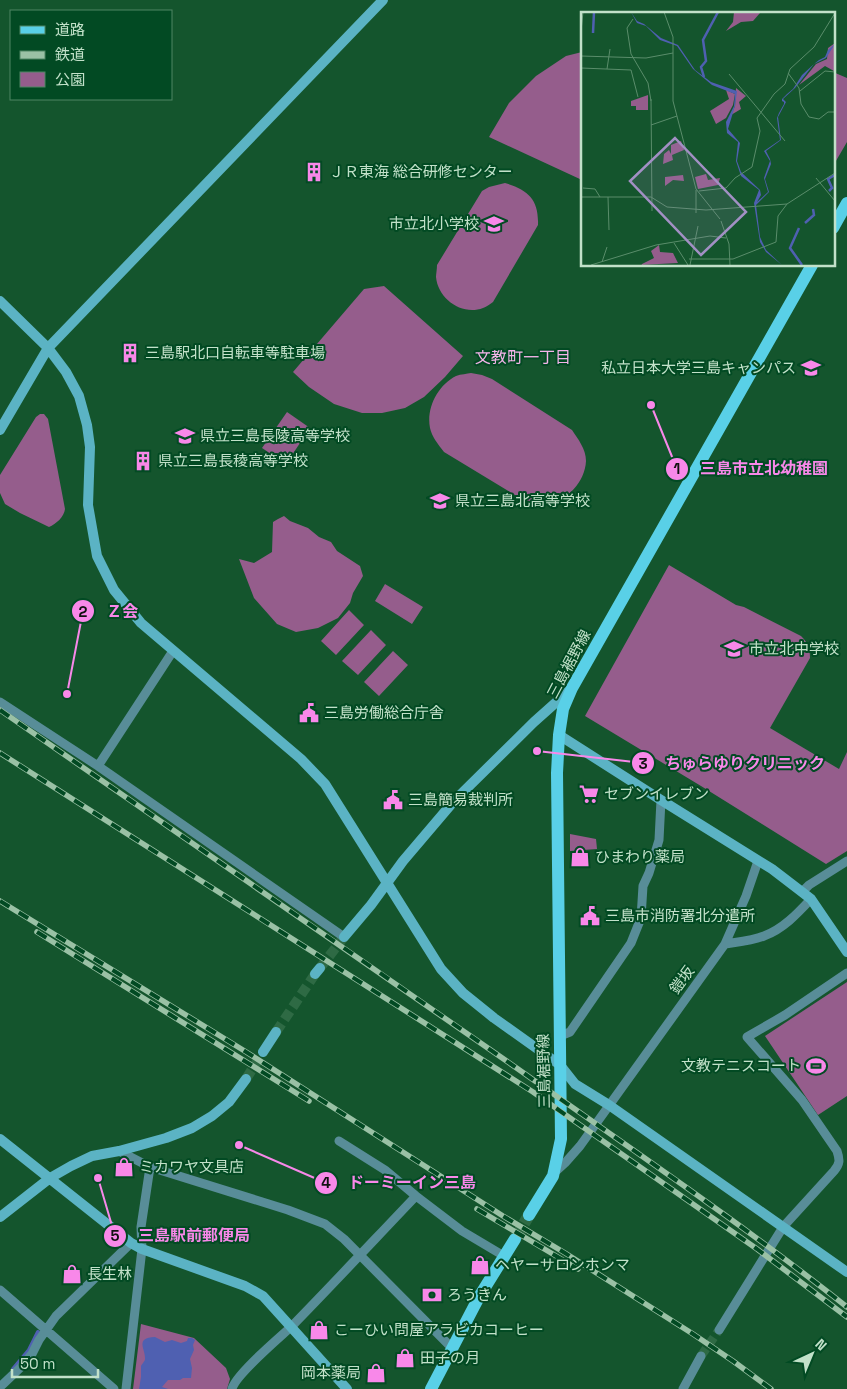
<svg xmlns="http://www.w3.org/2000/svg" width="847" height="1389" font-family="'Space Grotesk','Noto Sans JP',sans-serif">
<rect width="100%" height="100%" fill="#14552d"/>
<path fill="#955d8c" d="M582 52V180L489 137 509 103 536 76 566 56Z
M833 72 847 78V142L833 166Z
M505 183C528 190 539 199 538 225L493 302C490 304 486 307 483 308 462 316 438 299 436 277 436 274 437 269 437 265L482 191 489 187Z
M384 286 463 356 445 377 424 397 405 408 382 413H362L334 404 309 387 293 372 364 289Z
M471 373 482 375 492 379 572 430C578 439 586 449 586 461 585 482 567 501 547 504 537 505 529 502 520 498L444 452C438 444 432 437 430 428 426 408 438 385 456 376 461 374 467 374 471 373Z
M287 412 310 428 286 464 262 448Z
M40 414H44L48 419 65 509C64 517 56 524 49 527L20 513 5 504 0 493V475L36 417Z
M284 516 290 521 308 528 319 537 331 542 337 551 360 566 363 576 353 593 350 603 338 618 318 628 296 632 277 624 254 598 239 559 254 563 272 552 273 522 278 519Z
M669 565 736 605 744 607 801 636C808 643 810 648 810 658L770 728 839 769 847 752V851L826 864 701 786 585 716Z
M385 584 423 607 412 624 375 601Z
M349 610 364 625 336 655 321 641Z
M371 630 386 645 358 675 342 661Z
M393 651 408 665 379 696 364 682Z
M570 834 596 839 597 849 570 851Z
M847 982V1096L818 1115 765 1036Z
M141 1324 194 1338 226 1368 230 1379 227 1389H133Z"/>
<path fill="#4f60b1" d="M155 1337 165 1342 172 1340 181 1343 187 1341 188 1338H192L195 1340 193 1345 194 1350 190 1359 192 1368 191 1378H183L180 1380H168L162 1387 168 1389H139L141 1377V1366C142 1364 145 1361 145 1359 146 1349 134 1338 155 1337Z"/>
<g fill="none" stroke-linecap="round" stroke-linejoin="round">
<path stroke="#4f60b1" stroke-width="4" d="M13 1369 29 1350 38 1332"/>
<path stroke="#2e6a44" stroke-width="9" stroke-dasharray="9 4.5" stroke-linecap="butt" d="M701 1356 719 1330"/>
<path stroke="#2e6a44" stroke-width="10" stroke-dasharray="10 5" stroke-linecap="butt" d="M320 968 344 937
M276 1032 315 974
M246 1079 263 1052"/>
<path stroke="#2e6a44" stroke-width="12" stroke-dasharray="12 6" stroke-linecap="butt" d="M515 1239 529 1215"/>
<path stroke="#588d98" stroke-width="9" d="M0 702 98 766 344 937
M98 766 173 651
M802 892 809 885 847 861
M725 944C738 942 752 941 764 936 783 929 797 914 811 899
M560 1036 570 1032 631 943 641 918 643 886 649 873 659 840 661 800
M339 1141 385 1170 416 1196 462 1231 504 1256
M119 1151 150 1167 288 1210 325 1224 344 1239 453 1349
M554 1173 565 1163 580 1146 725 944 746 896 758 861
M0 1290 114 1389
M719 1330 783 1227 834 1171C840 1164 840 1160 837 1151L802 1100 747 1037 785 1015 847 973
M0 1387 21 1367 32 1354 39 1340 56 1316 131 1243
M126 1389 142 1249 141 1227 150 1167
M232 1389C235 1375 279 1338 292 1326 334 1283 375 1239 416 1196
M683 1389 701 1356"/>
<path stroke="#5bb3c4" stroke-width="10" d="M0 301 48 348 66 372 79 396 87 425 90 447 88 505 97 556 114 590 141 623 301 759 325 784 441 969 463 993 494 1018 560 1065 575 1084 609 1105 847 1272
M0 430 48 348 383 0
M559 735 661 800 772 869 802 892 811 899 847 952
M344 937 371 905 403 861 454 801 534 722 571 689
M315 974 320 968
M263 1052 276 1032
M0 1139 131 1243 142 1249 245 1286 263 1296 347 1389
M0 1217 50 1178 71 1166 92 1156 119 1151 166 1138 192 1128 212 1116 229 1102 246 1079"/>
<path stroke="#59d0e7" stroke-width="12" d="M833 228 847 203
M529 1215 553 1176 561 1139 557 773 559 735 563 709 572 688 812 265
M431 1389 479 1297 515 1239"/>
<defs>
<path id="rail" d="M0 710C173 830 346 949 518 1069 628 1147 741 1223 847 1307
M0 753 533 1092 757 1249 847 1317
M0 901 243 1050 503 1216 565 1253 693 1334 733 1361 771 1389
M37 932 309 1101
M477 1209 578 1269"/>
</defs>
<use href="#rail" stroke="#9ac1a5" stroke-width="5.5"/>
<use href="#rail" stroke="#024a23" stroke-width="4" stroke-dasharray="11" stroke-linecap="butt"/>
</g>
<defs>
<symbol id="building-bare" viewBox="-9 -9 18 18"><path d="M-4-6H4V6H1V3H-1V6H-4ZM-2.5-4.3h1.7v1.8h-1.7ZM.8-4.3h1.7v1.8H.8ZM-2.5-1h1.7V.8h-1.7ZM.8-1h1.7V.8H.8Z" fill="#f888e9" stroke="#024a23" stroke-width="2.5" paint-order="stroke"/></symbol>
<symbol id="school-bare" viewBox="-9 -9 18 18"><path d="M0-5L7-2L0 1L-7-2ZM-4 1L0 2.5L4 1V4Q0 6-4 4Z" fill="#f888e9" stroke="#024a23" stroke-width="2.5" paint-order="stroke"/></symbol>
<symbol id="civic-bare" viewBox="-9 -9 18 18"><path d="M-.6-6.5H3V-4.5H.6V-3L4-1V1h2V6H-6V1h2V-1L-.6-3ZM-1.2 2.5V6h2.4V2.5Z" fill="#f888e9" stroke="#024a23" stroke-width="2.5" paint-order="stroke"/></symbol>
<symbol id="supermarket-bare" viewBox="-9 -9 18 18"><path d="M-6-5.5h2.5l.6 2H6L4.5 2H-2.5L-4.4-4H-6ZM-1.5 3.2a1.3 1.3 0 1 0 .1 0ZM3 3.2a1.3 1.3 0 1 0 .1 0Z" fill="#f888e9" stroke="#024a23" stroke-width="2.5" paint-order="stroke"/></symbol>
<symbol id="shop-bare" viewBox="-9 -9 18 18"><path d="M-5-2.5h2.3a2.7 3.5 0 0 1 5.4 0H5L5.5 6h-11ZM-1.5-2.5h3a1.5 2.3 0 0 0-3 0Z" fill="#f888e9" stroke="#024a23" stroke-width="2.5" paint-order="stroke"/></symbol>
<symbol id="stadium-bare" viewBox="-9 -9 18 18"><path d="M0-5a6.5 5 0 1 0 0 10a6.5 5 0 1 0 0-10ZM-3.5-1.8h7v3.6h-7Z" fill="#f888e9" stroke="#024a23" stroke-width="2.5" paint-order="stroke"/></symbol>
<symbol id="bank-bare" viewBox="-9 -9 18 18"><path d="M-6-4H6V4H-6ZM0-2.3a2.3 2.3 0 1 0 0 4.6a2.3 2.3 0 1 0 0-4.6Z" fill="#f888e9" stroke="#024a23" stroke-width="2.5" paint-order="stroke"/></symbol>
</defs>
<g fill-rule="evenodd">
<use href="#building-bare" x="300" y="158" width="28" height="28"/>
<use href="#school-bare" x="480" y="210" width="28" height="28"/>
<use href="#building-bare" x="116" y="339" width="28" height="28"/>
<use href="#school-bare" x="797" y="354" width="28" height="28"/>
<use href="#school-bare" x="171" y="422" width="28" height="28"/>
<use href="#building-bare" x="129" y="447" width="28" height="28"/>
<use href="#school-bare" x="426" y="487" width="28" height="28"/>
<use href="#school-bare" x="720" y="635" width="28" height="28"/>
<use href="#civic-bare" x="295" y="699" width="28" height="28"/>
<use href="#supermarket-bare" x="575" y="780" width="28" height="28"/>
<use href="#civic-bare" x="379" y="786" width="28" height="28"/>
<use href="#shop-bare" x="566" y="843" width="28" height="28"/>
<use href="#civic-bare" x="576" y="902" width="28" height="28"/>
<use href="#stadium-bare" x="802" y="1052" width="28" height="28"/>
<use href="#shop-bare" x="110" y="1153" width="28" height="28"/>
<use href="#shop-bare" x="466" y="1251" width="28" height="28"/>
<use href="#shop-bare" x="58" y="1260" width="28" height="28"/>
<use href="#bank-bare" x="418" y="1281" width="28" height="28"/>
<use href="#shop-bare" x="305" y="1316" width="28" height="28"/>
<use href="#shop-bare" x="391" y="1344" width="28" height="28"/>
<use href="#shop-bare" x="362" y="1359" width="28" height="28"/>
</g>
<g text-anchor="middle" stroke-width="4" stroke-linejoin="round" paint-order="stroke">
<g font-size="15" fill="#c2e1c9" stroke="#024a23" text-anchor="start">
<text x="329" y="177">ＪＲ東海 総合研修センター</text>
<text x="479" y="229" text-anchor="end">市立北小学校</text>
<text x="145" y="358">三島駅北口自転車等駐車場</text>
<text x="796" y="373" text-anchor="end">私立日本大学三島キャンパス</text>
<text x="200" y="441">県立三島長陵高等学校</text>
<text x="158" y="466">県立三島長稜高等学校</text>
<text x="455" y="506">県立三島北高等学校</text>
<text x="749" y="654">市立北中学校</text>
<text x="324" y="718">三島労働総合庁舎</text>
<text x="604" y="799">セブンイレブン</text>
<text x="408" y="805">三島簡易裁判所</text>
<text x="595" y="862">ひまわり薬局</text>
<text x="605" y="921">三島市消防署北分遣所</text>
<text x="801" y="1071" text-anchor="end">文教テニスコート</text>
<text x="139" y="1172">ミカワヤ文具店</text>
<text x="495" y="1270">ヘヤーサロンホンマ</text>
<text x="87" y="1279">長生林</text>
<text x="447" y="1300">ろうきん</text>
<text x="334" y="1335">こーひい問屋アラビカコーヒー</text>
<text x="420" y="1363">田子の月</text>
<text x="361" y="1378" text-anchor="end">岡本薬局</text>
</g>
<g font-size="15" fill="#c2e1c9" stroke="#024a23">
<text transform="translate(569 664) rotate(-62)" y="5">三島裾野線</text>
<text transform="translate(682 980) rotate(-54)" y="5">鎧坂</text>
<text transform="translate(544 1071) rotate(-91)" y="5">三島裾野線</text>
</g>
<g font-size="16" fill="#f4b4e9" stroke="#024a23">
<text x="523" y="363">文教町一丁目</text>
</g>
</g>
<g transform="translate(581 12)">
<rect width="254" height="254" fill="#14552d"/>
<path d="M153 0H179V1L172 9 160 10 145 19 152 10ZM254 31 253 59 244 54 218 73 235 52 246 47 247 36ZM155 76 165 84 158 90 160 97 150 103 154 94ZM145 78 154 82 152 93 145 106 135 112 129 99 148 87ZM67 83V98H55V94H50V89ZM100 129 103 138 91 143 92 148 82 152 83 142 88 138 90 142V133ZM125 162 127 168 139 166 137 173 117 177 114 165ZM102 163 103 169 92 168 84 174V165ZM78 233 79 240 92 241 97 251 59 253 73 246 70 239Z" fill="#955d8c"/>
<path d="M50 0 56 9 63 12 80 26 97 33 114 58 130 70 156 79 154 94 147 117 159 131 156 149 160 160 179 178 180 183 176 190 187 180 183 166 189 149 183 139 199 128 196 106 198 101 203 92V90L201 89V87L206 82 212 77 221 63 233 52 238 48 244 45 247 38 254 32 245 46 233 52 214 76 202 87 205 90 197 105 200 128 185 139 189 147 190 152 184 167 188 180 175 193 179 225 185 238 201 253 185 240 179 230 173 191 178 178 160 164 155 149 157 130 146 121 145 110 153 94 154 82 131 73 112 57 96 34 79 28 65 14 56 11Z" fill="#4f60b1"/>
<path fill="none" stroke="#4f60b1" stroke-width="2.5" d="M12 21 13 0M123 65 120 55 125 49 122 28 137 0M248 179 251 176 247 167 254 163M224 211 233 203 232 197M218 216 209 236 221 253"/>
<path fill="none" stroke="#5a8d6b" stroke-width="1" d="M83 0 92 25V89L115 177 139 207M52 7 46 16 50 42 67 71 70 89M0 19 2 0M0 44 65 46 92 41M0 56 50 58 57 85M26 57 29 37M207 61 218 76 220 92 228 105 238 107 247 100H254M148 62 204 129M219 79 244 59 254 60M70 87 71 199M70 113 96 104M235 166 254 189M2 176 14 177 19 185M115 178V201M118 179 145 176 154 166 171 155 179 119 176 106 193 82 204 72 209 57 233 35 254 1M0 185H70L86 195 125 198 206 192M27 185 28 218M140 209 148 232 149 253M93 231 107 253M108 247H152L195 230 197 204 206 192 254 161M21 250 26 235M10 253 75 233 129 224 145 226M109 253 117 214"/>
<path fill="#a290c4" fill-opacity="0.15" stroke="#a290c4" stroke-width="2.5" d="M94 126 165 200 120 243 49 169Z"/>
<rect width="254" height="254" fill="none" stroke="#c2e1c9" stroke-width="2.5"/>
</g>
<path fill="none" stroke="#f888e9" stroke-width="2" d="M651 405L677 469M67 694L83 611M537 751L643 763M239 1145L326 1183M98 1178L115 1236"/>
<g fill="#f888e9" stroke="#024a23" stroke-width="2">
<circle cx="651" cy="405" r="5"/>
<circle cx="67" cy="694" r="5"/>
<circle cx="537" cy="751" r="5"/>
<circle cx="239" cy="1145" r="5"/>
<circle cx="98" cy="1178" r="5"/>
<circle cx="677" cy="469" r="12"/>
<circle cx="83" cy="611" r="12"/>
<circle cx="643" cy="763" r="12"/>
<circle cx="326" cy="1183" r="12"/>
<circle cx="115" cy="1236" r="12"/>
</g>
<g font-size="15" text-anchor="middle" font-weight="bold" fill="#111">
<text x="677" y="474">1</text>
<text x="83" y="617">2</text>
<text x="643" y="769">3</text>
<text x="326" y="1188">4</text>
<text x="115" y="1241">5</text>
</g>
<g font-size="16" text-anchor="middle" font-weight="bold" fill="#f888e9" stroke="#024a23" stroke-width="4" stroke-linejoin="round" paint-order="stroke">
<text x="764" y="474">三島市立北幼稚園</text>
<text x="122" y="617">Ｚ会</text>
<text x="745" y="769">ちゅらゆりクリニック</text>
<text x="412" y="1188">ドーミーイン三島</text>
<text x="194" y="1241">三島駅前郵便局</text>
</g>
<rect x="10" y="10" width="162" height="90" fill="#024a23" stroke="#4f8665"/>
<rect x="20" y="26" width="25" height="8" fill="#59d0e7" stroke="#4f8665"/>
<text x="55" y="35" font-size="15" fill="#c2e1c9">道路</text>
<rect x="20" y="51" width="25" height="8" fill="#9ac1a5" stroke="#4f8665"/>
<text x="55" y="60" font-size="15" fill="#c2e1c9">鉄道</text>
<rect x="20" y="72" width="25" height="15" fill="#955d8c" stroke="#4f8665"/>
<text x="55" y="85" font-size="15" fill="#c2e1c9">公園</text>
<g transform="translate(812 1354) rotate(44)" stroke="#024a23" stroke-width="4" paint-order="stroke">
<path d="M0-4L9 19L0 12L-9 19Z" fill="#c2e1c9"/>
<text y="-8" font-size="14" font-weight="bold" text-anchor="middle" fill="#c2e1c9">N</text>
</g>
<path d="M12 1369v8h86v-8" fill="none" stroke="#c2e1c9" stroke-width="2.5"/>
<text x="20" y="1369" font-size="15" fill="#c2e1c9" stroke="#024a23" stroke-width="4" paint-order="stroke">50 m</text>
</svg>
